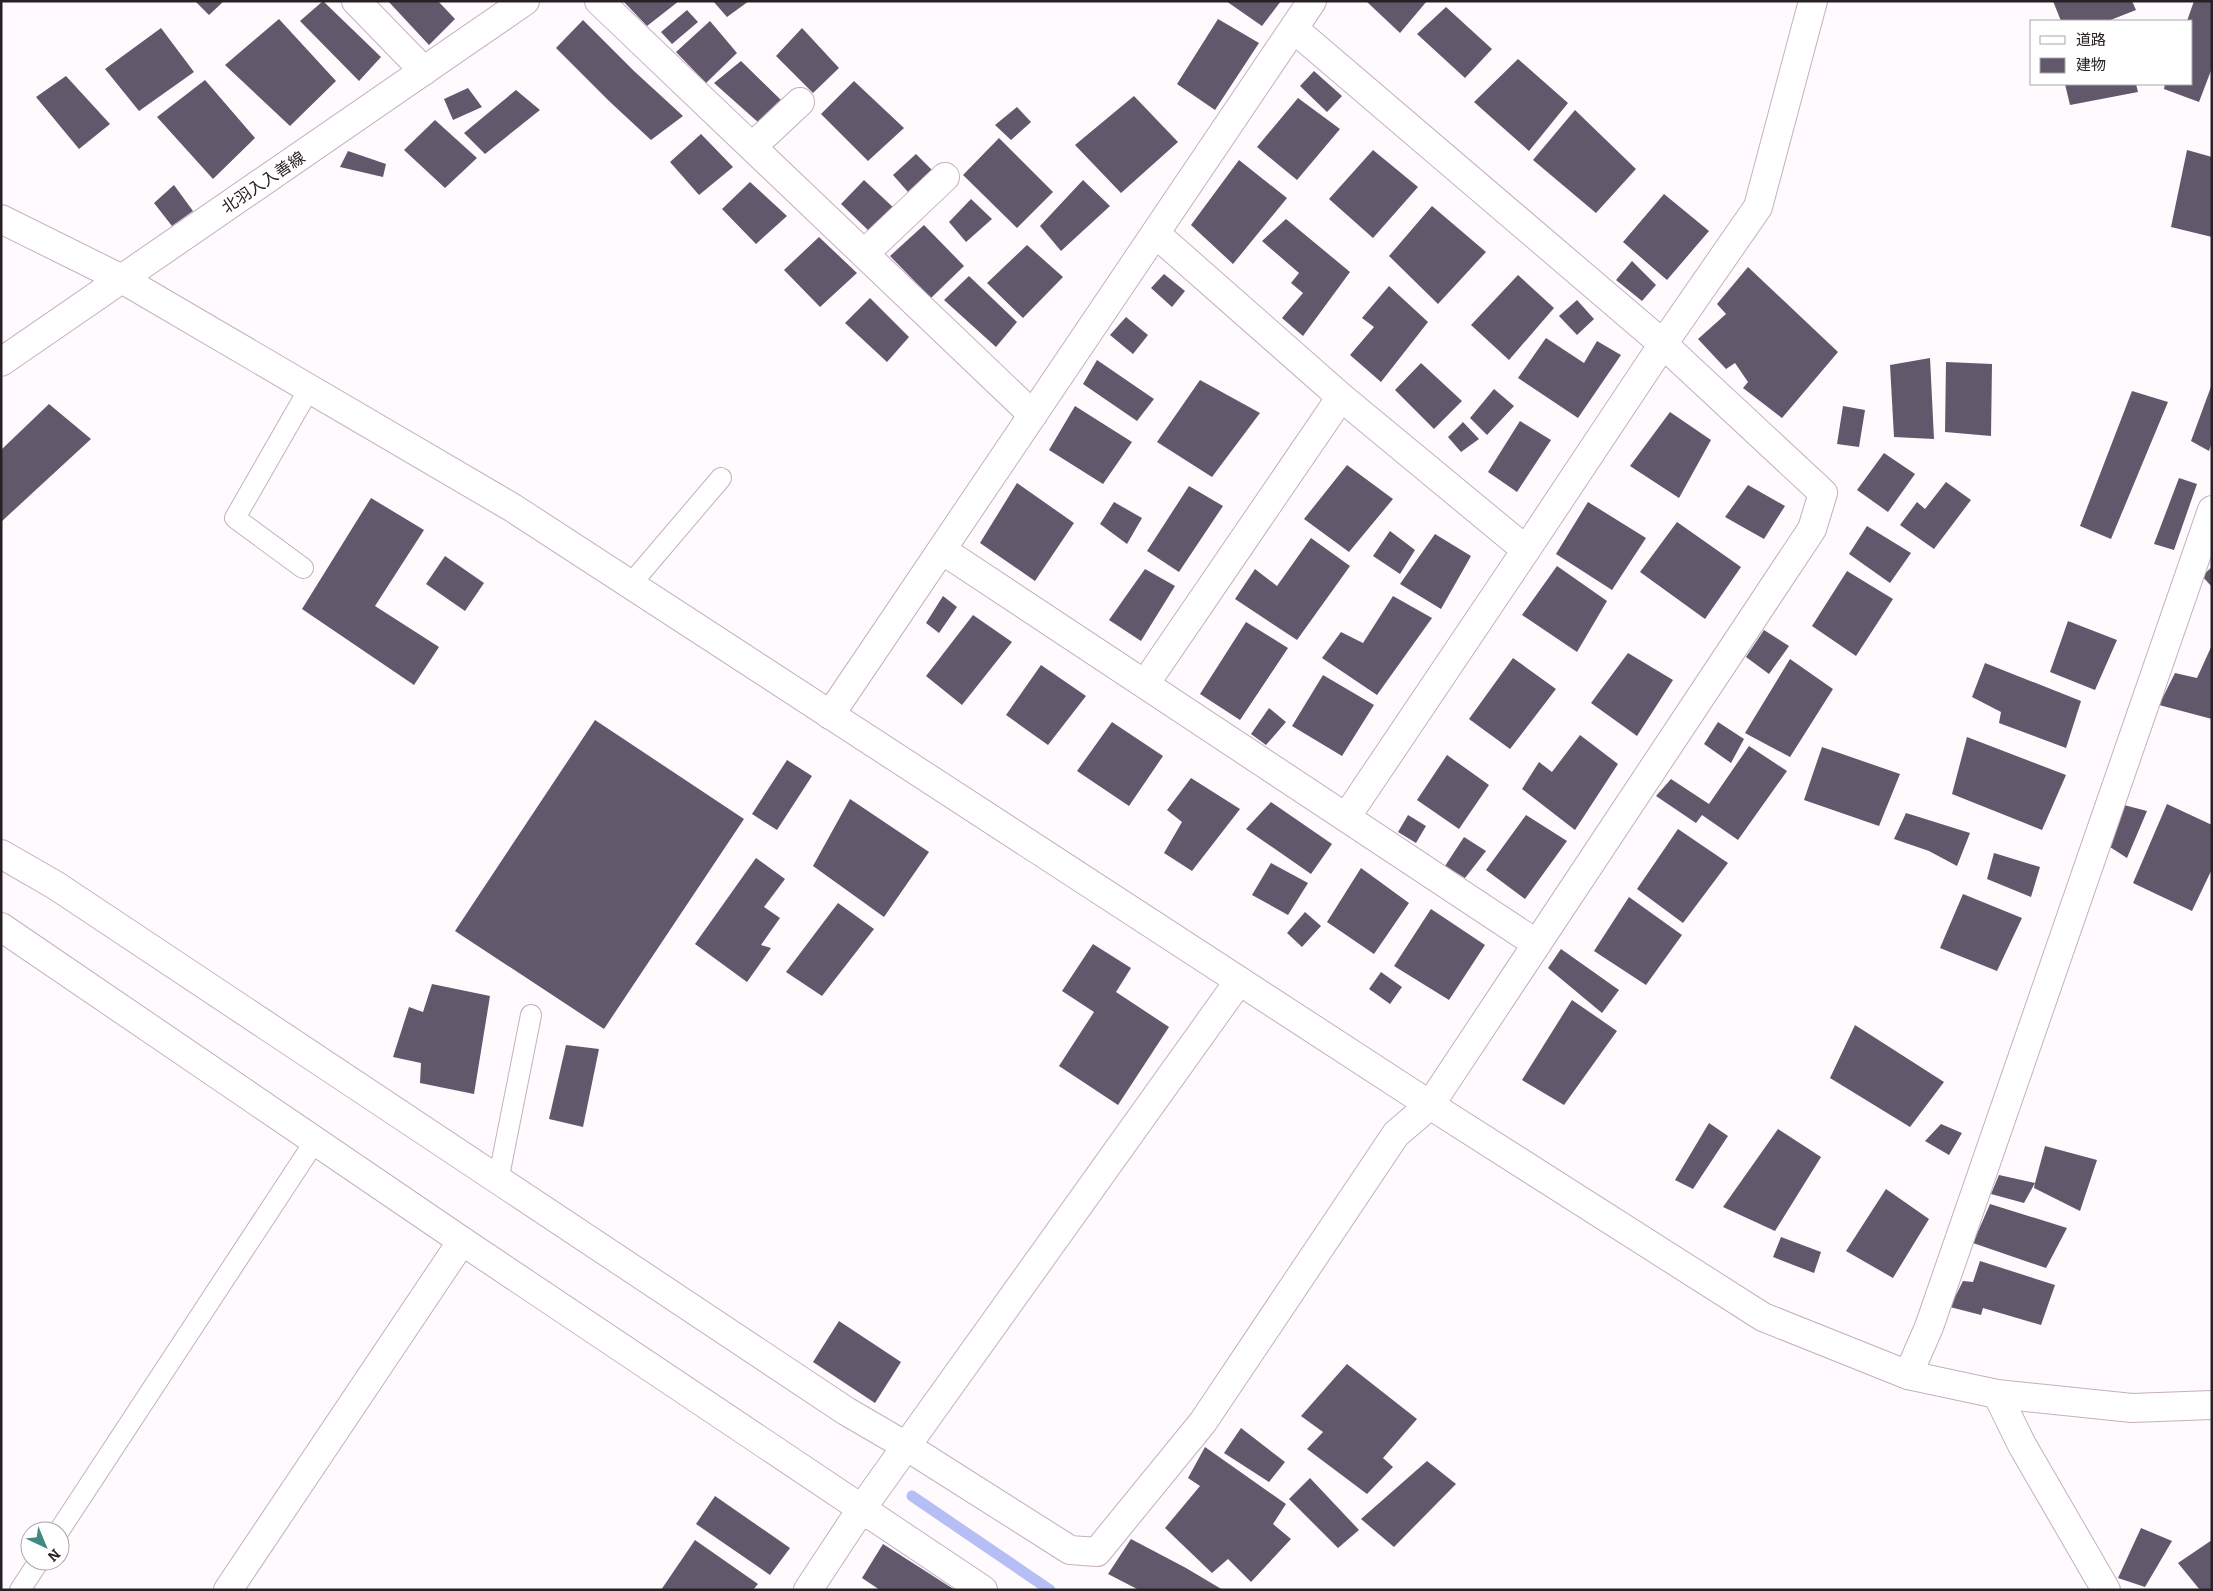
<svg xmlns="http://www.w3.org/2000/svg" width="2213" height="1591" font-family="Bitter,'Noto Sans JP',serif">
<rect width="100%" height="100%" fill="#fefafd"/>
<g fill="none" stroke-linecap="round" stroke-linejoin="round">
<path stroke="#b6bef6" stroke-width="11" d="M912 1496 1050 1590"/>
</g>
<path fill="#62586c" d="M195 1H224L209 15Z
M323 1 381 57 359 81 300 21Z
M388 1H438L455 19 429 45Z
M623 1H679L647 26Z
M713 1H749L727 17Z
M1226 1H1281L1262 26Z
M1366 1H1427L1400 33Z
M2053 1H2132L2136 10 2108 21H2061Z
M2194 1H2212V68L2199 102 2164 89 2165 84H2192V21H2187Z
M1446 7 1492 49 1465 78 1417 34Z
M687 10 698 22 672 44 661 32Z
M279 19 336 81 290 126 225 65Z
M1218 19 1259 43 1215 110 1177 84Z
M583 20 634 71 683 116 651 140 609 101 556 48Z
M710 21 737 53 706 83 676 52Z
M161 28 194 72 139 111 105 69Z
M802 28 839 68 813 93 776 56Z
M1518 59 1568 103 1529 151 1474 102Z
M741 61 783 102 759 123 714 83Z
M1314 71 1342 96 1327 112 1300 86Z
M66 76 110 124 79 149 36 97Z
M205 80 255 138 213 179 157 117Z
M854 81 904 128 868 161 821 114Z
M2065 84H2136L2138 92 2070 105Z
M468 88 482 107 453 120 444 99Z
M516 90 540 110 485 154 464 133Z
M1134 96 1178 142 1121 193 1075 145Z
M1298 98 1340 129 1297 180 1257 147Z
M1017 107 1031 122 1011 140 995 125Z
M1575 110 1636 169 1596 213 1533 160Z
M435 120 477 158 445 188 404 150Z
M701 134 733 167 699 195 670 162Z
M999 138 1053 192 1017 228 963 175Z
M1373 150 1418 187 1373 238 1329 199Z
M2187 150 2212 157V237L2171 227Z
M348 151 386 164 383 177 340 167Z
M916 154 932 170 908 192 893 175Z
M1239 160 1287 198 1233 264 1191 225Z
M864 180 896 210 869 231 841 204Z
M1083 180 1110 206 1061 251 1040 226Z
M750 182 787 216 756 244 722 209Z
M174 185 193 211 172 226 154 203Z
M1664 194 1709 231 1667 280 1623 242Z
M971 199 992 219 966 242 949 222Z
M1432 206 1486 252 1438 304 1389 256Z
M1286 219 1350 272 1303 336 1282 318 1303 293 1291 283 1299 273 1262 241Z
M924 225 964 266 931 298 890 256Z
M819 237 857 273 820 307 784 270Z
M1027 245 1063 277 1023 318 987 283Z
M1632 261 1656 285 1642 301 1616 280Z
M1748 267 1838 352 1782 418 1743 388 1748 382 1735 363 1726 369 1698 339 1726 314 1717 304Z
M1164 274 1185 291 1172 307 1151 288Z
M1518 275 1554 308 1509 360 1471 325Z
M969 276 1017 322 996 347 944 300Z
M1389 286 1428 322 1381 382 1350 355 1374 327 1362 318Z
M870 298 909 337 887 362 845 323Z
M1577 300 1594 319 1577 335 1559 316Z
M1126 317 1148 335 1133 354 1110 335Z
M1546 338 1584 363 1597 341 1621 355 1578 418 1518 378Z
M1930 358 1934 439 1894 437 1890 365Z
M1097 360 1154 399 1137 421 1083 384Z
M1946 362 1992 364 1991 436 1945 432Z
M1421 363 1462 401 1434 429 1395 390Z
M1200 380 1260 413 1212 477 1157 442Z
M2212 384V442L2209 451 2191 441Z
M1494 389 1514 406 1487 435 1470 418Z
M2132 391 2168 402 2111 539 2080 526Z
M49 404 91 439 1 522V450Z
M1075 406 1132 442 1103 484 1049 450Z
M1843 406 1865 410 1859 447 1837 444Z
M1670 412 1711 440 1679 498 1630 466Z
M1520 421 1551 440 1517 492 1488 472Z
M1463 422 1479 439 1461 452 1448 437Z
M1884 453 1915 474 1888 512 1857 490Z
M1347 465 1393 499 1349 552 1304 519Z
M2179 478 2197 484 2174 550 2154 544Z
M1946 482 1971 500 1934 549 1900 525 1917 502 1925 509Z
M1017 483 1074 523 1035 581 980 543Z
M1748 485 1785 506 1764 539 1725 517Z
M1189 486 1223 506 1179 572 1147 551Z
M371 498 424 530 375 606 439 647 414 685 302 609Z
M1114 502 1142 518 1127 544 1100 524Z
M1588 502 1646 538 1612 590 1556 554Z
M1677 522 1741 567 1705 619 1640 572Z
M1867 526 1911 553 1890 583 1849 554Z
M1390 531 1415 550 1400 574 1373 556Z
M1435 534 1471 556 1441 609 1400 584Z
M1311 538 1350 566 1297 640 1235 599 1255 569 1277 586Z
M445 556 484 583 465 611 426 584Z
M1557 566 1607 601 1577 652 1522 615Z
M2212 567V587L2202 576Z
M1145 569 1175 586 1141 641 1109 620Z
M1847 571 1893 599 1856 656 1812 626Z
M943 596 957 607 939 633 926 623Z
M1393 596 1432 618 1377 695 1322 658 1341 632 1363 643Z
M973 615 1012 642 962 705 926 676Z
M2068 621 2117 640 2095 690 2050 672Z
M1246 622 1288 648 1240 720 1200 694Z
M1764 630 1789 646 1769 674 1746 657Z
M2212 645V719L2159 705 2175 673 2197 678Z
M1628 653 1673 680 1637 736 1591 703Z
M1513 658 1556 689 1510 749 1469 719Z
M1790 659 1833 689 1790 757 1745 733Z
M1985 663 2081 701 2066 748 1999 723 2001 712 1972 697Z
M1041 665 1086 696 1048 745 1006 715Z
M1323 675 1374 705 1342 756 1292 726Z
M1269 708 1286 722 1266 745 1251 734Z
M595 720 744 819 604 1029 455 931Z
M1112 722 1163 756 1129 806 1077 771Z
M1718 722 1744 739 1731 763 1704 744Z
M1580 735 1618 764 1575 830 1522 789 1539 762 1552 772Z
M1967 737 2066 775 2042 830 1952 794Z
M1749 746 1787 771 1738 840 1702 815 1696 823 1656 796 1671 779 1709 804Z
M1822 747 1900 774 1879 826 1804 800Z
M1447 755 1489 785 1459 829 1417 800Z
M787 760 812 776 777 830 752 814Z
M1191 778 1240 809 1192 871 1164 853 1182 822 1167 810Z
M850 799 929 852 884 917 813 866Z
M1271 802 1332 844 1311 874 1246 829Z
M2167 804 2212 825V869L2192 911 2133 883Z
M2124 805 2147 811 2127 858 2110 847Z
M1906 813 1970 833 1957 866 1929 851 1894 839Z
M1408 815 1426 826 1416 843 1398 832Z
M1526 815 1567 841 1525 899 1486 870Z
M1678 829 1728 863 1683 923 1637 889Z
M1464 837 1486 851 1465 878 1445 866Z
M1994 853 2040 867 2031 897 1987 879Z
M756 858 785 879 764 907 780 918 761 945 771 948 747 982 695 944Z
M1271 863 1308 883 1288 915 1252 895Z
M1361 868 1409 903 1374 954 1327 922Z
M1963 894 2022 918 1997 971 1940 948Z
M1629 897 1682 935 1646 985 1594 951Z
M838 903 874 929 822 996 786 972Z
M1431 909 1485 945 1449 1000 1394 966Z
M1305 912 1321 926 1302 947 1287 933Z
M1093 944 1131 968 1116 992 1169 1027 1118 1105 1059 1066 1094 1012 1062 991Z
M1561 949 1619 990 1602 1013 1548 968Z
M1381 972 1402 987 1390 1004 1369 989Z
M432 984 490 996 474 1094 420 1083 421 1063 393 1057 409 1007 423 1012Z
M1572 1000 1617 1031 1564 1105 1522 1080Z
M1855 1025 1944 1082 1910 1127 1830 1078Z
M566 1045 599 1049 583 1127 549 1119Z
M1709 1123 1728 1136 1693 1189 1675 1180Z
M1941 1124 1962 1133 1949 1155 1925 1141Z
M1778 1129 1821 1157 1775 1231 1723 1207Z
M2045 1146 2097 1160 2080 1211 2034 1188 2035 1183 2024 1203 1991 1194 1999 1175 2035 1183Z
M1886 1189 1929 1219 1893 1278 1846 1251Z
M1990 1204 2067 1228 2046 1268 1973 1243Z
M1781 1237 1821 1252 1814 1273 1773 1257Z
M1980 1261 2055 1285 2041 1325 1983 1308 1981 1315 1950 1307 1963 1281 1973 1282Z
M839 1321 901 1362 875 1403 813 1362Z
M1347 1364 1417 1419 1383 1458 1393 1467 1367 1494 1307 1449 1323 1432 1301 1416Z
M1241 1428 1285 1462 1269 1482 1224 1453Z
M1205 1447 1286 1504 1273 1524 1291 1539 1251 1582 1228 1559 1212 1573 1165 1528 1200 1486 1188 1478Z
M1427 1461 1456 1484 1394 1547 1361 1519Z
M1310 1478 1359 1530 1338 1548 1289 1499Z
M715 1496 790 1548 770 1575 696 1524Z
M2141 1528 2172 1541 2145 1587 2118 1578Z
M1131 1539 1186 1568 1223 1590H1139L1108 1574Z
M695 1540 758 1584 753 1590H661Z
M2212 1540V1590H2200L2178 1563Z
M883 1544 955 1590H880L862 1578Z"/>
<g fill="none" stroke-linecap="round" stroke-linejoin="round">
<defs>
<path id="lane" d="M303 568 235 518 309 389
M630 585 721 478
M498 1181 531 1015
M59 1531 315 1141
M20 1590 39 1561"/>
<path id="street" d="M356 1 424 71
M599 1 1033 415
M752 147 800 102
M864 254 945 177
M1341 397 1526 550 1347 816
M942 550 1537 944
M1526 550 1663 344 1758 207 1813 1
M1145 684 1341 397 1156 234
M830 715 1312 1
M1 854 55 885 846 1411 906 1446 1070 1550 1097 1552 1203 1422 1396 1134 1430 1105 1812 529 1823 493 1663 344 1294 29
M1 927 462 1241 983 1590
M1908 1375 1929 1327 2212 510
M1997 1394 2022 1445 2106 1590
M228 1590 462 1241
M808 1590 862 1508 1239 981"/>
<path id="secondary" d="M1 219 122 279 513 508 1430 1105 1763 1317 1908 1375 1997 1394 2132 1408 2212 1405
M1 362 525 1"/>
</defs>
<use href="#lane" stroke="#c6afbf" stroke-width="22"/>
<use href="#street" stroke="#c6afbf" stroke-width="30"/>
<use href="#secondary" stroke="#c6afbf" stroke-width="30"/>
<use href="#lane" stroke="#fff" stroke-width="20"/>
<use href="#street" stroke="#fff" stroke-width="28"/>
<use href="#secondary" stroke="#fff" stroke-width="28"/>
</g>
<g text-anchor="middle" stroke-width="5" stroke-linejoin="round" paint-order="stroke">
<g font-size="16" fill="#282025" stroke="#fff">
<text transform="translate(263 182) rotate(-34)" y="6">北羽入入善線</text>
</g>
</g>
<rect width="2213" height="1591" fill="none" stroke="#282025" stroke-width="5"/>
<rect x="2030" y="20" width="162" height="65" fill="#ffffff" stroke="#a9a6a8"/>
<rect x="2040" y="36" width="25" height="8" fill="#ffffff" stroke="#a9a6a8"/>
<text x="2076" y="45" font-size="15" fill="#282025">道路</text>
<rect x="2040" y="58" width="25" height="15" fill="#62586c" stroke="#a9a6a8"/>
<text x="2076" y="70" font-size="15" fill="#282025">建物</text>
<g transform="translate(45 1546) rotate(136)"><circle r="24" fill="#ffffff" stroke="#a9a6a8"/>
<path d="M0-4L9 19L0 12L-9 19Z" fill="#438982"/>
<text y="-8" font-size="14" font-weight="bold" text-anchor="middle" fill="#282025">N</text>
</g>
</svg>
